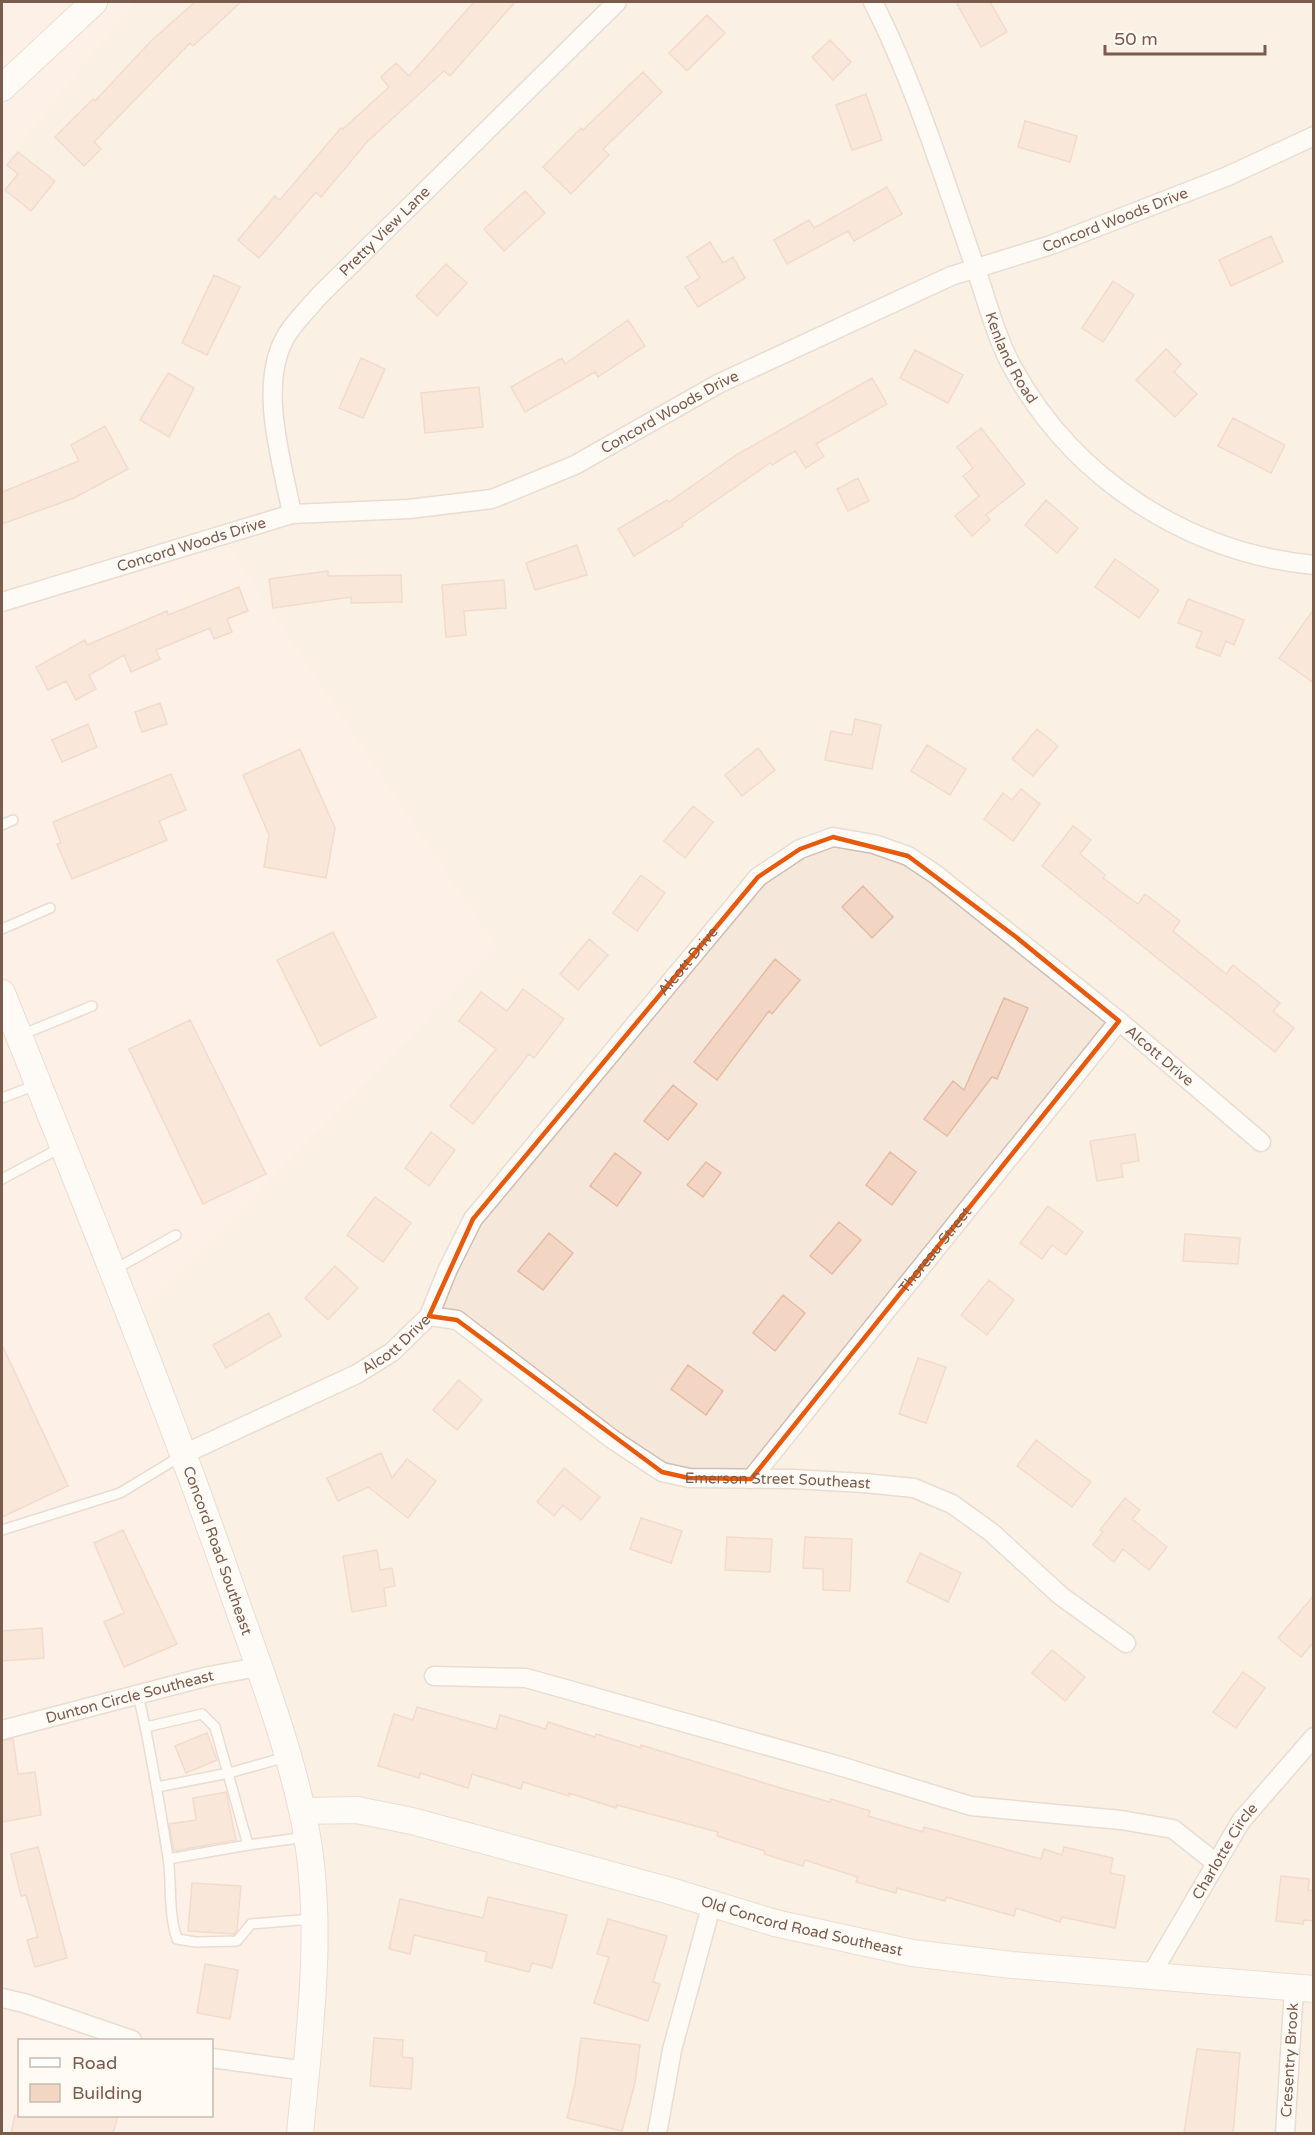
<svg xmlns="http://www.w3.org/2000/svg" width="1315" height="2135" font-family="'Varela Round',sans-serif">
<rect width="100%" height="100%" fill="#fdf6ec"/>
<path fill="#f5e8da" d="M134 2H1313V2133H300L249 1639 124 1329 497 947 2 598V166Z"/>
<path fill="#fde8e0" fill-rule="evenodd" d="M2 2H134L2 166Z
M221 535 497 947 124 1329 324 1819 311 2053 300 2133 2 2134V598ZM20 2040H212V2116H20Z"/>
<path fill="#f3d5c3" stroke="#e6bba3" stroke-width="1.5" d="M195 2H241L193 46 190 43 94 142 101 149 84 166 55 137 93 99 95 101 151 41Z
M474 2H515L450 76 444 71 367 142 321 197 316 192 259 258 238 240 275 196 280 200 341 128 343 129 389 87 381 77 396 63 409 76Z
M956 2H990L1007 32 981 47Z
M707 15 725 33 687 71 669 53Z
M830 40 851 62 833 80 812 57Z
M643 72 662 92 603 149 609 155 571 194 543 167 581 128 583 130Z
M866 94 882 140 852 150 836 105Z
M1025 121 1077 136 1070 162 1018 147Z
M18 152 55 181 31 211 5 190 18 174 7 165Z
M887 187 902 214 854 241 848 231 787 264 774 240 809 220 814 228Z
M525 191 545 213 504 251 484 229Z
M1271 236 1283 262 1231 286 1219 260Z
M710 242 723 263 733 257 745 278 698 307 685 287 700 278 687 257Z
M446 264 467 283 437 316 416 296Z
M214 275 240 287 207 355 182 343Z
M1113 281 1134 295 1103 342 1082 328Z
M628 320 645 346 598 377 595 372 525 412 511 387 562 358 565 364Z
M1166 349 1181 364 1174 372 1197 394 1175 417 1136 380Z
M915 350 963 375 948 403 900 378Z
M361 358 385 369 363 418 339 408Z
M168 373 194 388 169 437 140 420Z
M872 378 887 404 816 444 824 456 806 468 795 451 772 465 770 463 682 524 683 526 634 556 618 529 667 500 669 502 738 454Z
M479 387 483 427 425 433 421 393Z
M1233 418 1285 445 1271 473 1218 446Z
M105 426 128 469 74 498 2 524V492L79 461 71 445Z
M981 428 1025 484 986 515 990 520 972 536 955 516 979 496 963 476 973 468 957 447Z
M858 478 869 501 848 511 837 489Z
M1046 500 1078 528 1057 553 1025 525Z
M577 545 587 575 535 590 526 563Z
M1115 559 1159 590 1139 618 1095 587Z
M328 571V576L401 575 402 602 351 603V597L273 608 269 579Z
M504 580 506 608 464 611 466 635 446 637 442 585Z
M239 587 248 611 227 619 232 632 214 639 210 628 156 650 160 659 131 672 124 655 89 675 96 689 76 700 66 681 48 690 36 667 85 640 87 645 167 611 168 615Z
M1188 599 1244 620 1234 645 1226 641 1220 656 1196 647 1202 632 1178 623Z
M1314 609V683L1279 658Z
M160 703 167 724 142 732 135 712Z
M855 719 881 725 872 769 825 760 831 731 852 735Z
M88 724 97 747 62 762 52 740Z
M1037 729 1058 746 1033 776 1012 759Z
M927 745 966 769 950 795 911 771Z
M758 748 775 770 742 796 725 775Z
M300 749 335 828 326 878 264 867 269 835 243 775Z
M171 774 186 810 159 821 167 840 72 879 57 844 61 843 53 822Z
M1021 789 1040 804 1013 841 984 819 1003 793 1012 800Z
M693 806 713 822 685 858 664 841Z
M1073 826 1091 840 1080 854 1105 875 1103 878 1138 904 1145 894 1180 921 1173 931 1226 974 1233 965 1280 1003 1273 1011 1294 1028 1275 1052 1042 866Z
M641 875 665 893 637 931 613 913Z
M863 886 893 917 872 938 842 907Z
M333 932 376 1017 320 1046 277 960Z
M589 939 608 955 578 990 560 974Z
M775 959 800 980 772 1014 769 1011 717 1080 694 1062Z
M523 989 564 1019 534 1058 529 1054 473 1124 450 1106 496 1049 459 1021 481 992 507 1011Z
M1004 998 1028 1008 997 1079 992 1077 947 1136 924 1119 953 1081 964 1090Z
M190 1020 266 1174 203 1204 129 1049Z
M673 1085 697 1104 668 1140 644 1121Z
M431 1132 455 1150 429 1186 405 1168Z
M1135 1134 1139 1161 1121 1164 1123 1177 1097 1181 1090 1141Z
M890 1152 916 1172 892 1205 866 1185Z
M615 1153 641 1173 617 1206 590 1186Z
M706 1162 721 1173 703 1197 687 1185Z
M375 1197 411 1223 383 1262 347 1235Z
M1048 1206 1083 1232 1066 1255 1052 1245 1042 1259 1020 1243Z
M839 1222 861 1240 832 1274 810 1256Z
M549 1233 573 1253 543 1290 518 1271Z
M1185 1234 1240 1238 1238 1264 1183 1261Z
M335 1266 358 1288 328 1320 305 1298Z
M989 1280 1014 1300 987 1335 961 1315Z
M783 1295 805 1313 775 1351 753 1333Z
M269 1313 281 1336 226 1368 213 1345Z
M2 1345 68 1486 2 1517Z
M918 1358 946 1367 926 1423 899 1414Z
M688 1365 723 1391 706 1415 671 1389Z
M459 1380 482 1400 457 1430 433 1410Z
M1036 1440 1091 1482 1072 1507 1017 1466Z
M381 1453 392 1478 407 1459 436 1481 408 1518 368 1487 338 1501 327 1478Z
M564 1468 600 1497 581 1520 563 1505 554 1516 537 1502Z
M1125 1498 1140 1510 1132 1519 1167 1547 1149 1570 1123 1549 1114 1562 1093 1545 1103 1532 1100 1530Z
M641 1518 682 1531 671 1563 630 1549Z
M123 1530 177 1644 124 1667 104 1622 124 1613 94 1543Z
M727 1537 772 1539 770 1572 725 1570Z
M805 1537 852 1539 850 1591 823 1590V1569L803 1568Z
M377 1550 380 1570 392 1568 395 1586 384 1588 386 1606 352 1612 343 1556Z
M920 1553 961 1573 948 1602 907 1582Z
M1314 1595V1642L1301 1657 1278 1638Z
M42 1628 44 1658 2 1661V1631Z
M1052 1650 1085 1677 1065 1701 1032 1673Z
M1243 1672 1265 1688 1236 1728 1213 1712Z
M417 1707 496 1729 500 1715 546 1729 548 1722 595 1737 596 1734 641 1748V1745L784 1789 830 1802 831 1799 870 1811 868 1816 923 1832 924 1827 1041 1859 1044 1849 1062 1855 1064 1847 1113 1858 1110 1873 1125 1876 1115 1928 1062 1917 1060 1922 1016 1908 1014 1916 946 1897 945 1901 897 1888 896 1893 856 1882 858 1877 805 1860 803 1866 764 1854 765 1851 717 1836 718 1832 617 1805 616 1808 569 1793V1796L523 1782 521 1789 472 1774 468 1788 420 1773 419 1778 378 1766 394 1714 413 1720Z
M207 1733 217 1760 186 1773 175 1746Z
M13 1739 18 1774 35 1772 41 1815 2 1822V1741Z
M226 1792 236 1840 174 1851 169 1824 196 1820 193 1798Z
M38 1847 67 1958 35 1967 27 1940 38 1937 26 1895 21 1896 11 1854Z
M1281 1876 1309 1879 1308 1890 1314 1891V1921L1304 1920 1303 1924 1276 1921Z
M192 1883 241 1886 237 1930 234 1934 188 1931Z
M488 1897 567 1915 552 1968 532 1963 529 1972 485 1961 487 1952 414 1935 410 1954 389 1949 400 1899 483 1918Z
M608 1919 667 1936 653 1982 660 1984 648 2021 594 2003 609 1957 597 1954Z
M205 1964 238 1970 230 2019 197 2013Z
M374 2038 403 2040 402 2057 413 2058 411 2089 370 2086Z
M581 2038 640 2045 635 2083 622 2131 567 2118 575 2084Z
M1197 2049 1240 2053 1233 2133H1184Z
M15 2115H118L113 2133H11Z"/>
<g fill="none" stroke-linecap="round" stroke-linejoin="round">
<defs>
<path id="lane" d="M2 825 13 820
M2 929 50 908
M21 1035 92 1006
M2 1098 36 1085
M2 1179 62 1147
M114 1270 176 1235
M2 1530 120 1493 181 1456
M138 1695C151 1748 159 1803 168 1857 172 1885 168 1912 177 1939L196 1942 237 1941 251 1924 313 1919
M146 1727 202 1714 215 1727 248 1845 306 1837
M157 1787 229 1773 286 1757
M168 1859 248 1845"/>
<g id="street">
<path id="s1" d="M873 2C915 85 943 176 974 264 987 299 995 337 1014 370 1075 480 1189 553 1314 565"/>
<path id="s2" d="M292 514C282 461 258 387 285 338 293 323 308 309 320 295L617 2"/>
<path id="s3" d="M2 602 292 514 409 509 492 499 575 465 718 384 951 276 1051 245 1228 176 1314 136"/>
<path id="s4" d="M429 1316 457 1320 612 1439 662 1472 689 1478 793 1479 864 1483 914 1488 952 1504 991 1532 1061 1596 1126 1643"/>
<path id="s5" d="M184 1454 357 1374 392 1352 429 1316 448 1269 473 1219 758 877 800 849 833 837 874 844 908 856 935 874 1119 1021 1261 1142"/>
<path id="s6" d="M751 1479 1119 1021"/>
<path d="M434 1676 526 1678 843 1767 971 1806 1121 1820 1173 1829 1216 1863"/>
<path id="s7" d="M2 1730 209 1676 258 1667"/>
<path id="s8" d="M1151 1975 1241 1821 1314 1737"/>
<path d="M2 1998 24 2003 132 2040"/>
<path d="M212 2058 306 2071"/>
<path d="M657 2134 672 2050 712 1903"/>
<path id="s9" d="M1285 2134 1294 1988"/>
</g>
<g id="secondary">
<path d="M2 88 94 2"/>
<path id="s10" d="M2 993C78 1185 157 1376 225 1570 252 1649 284 1729 302 1810 326 1916 310 2028 300 2134"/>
<path id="s11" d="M303 1811 357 1810 412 1821 667 1890 775 1923 912 1953 1012 1965 1314 1989"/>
</g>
</defs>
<use href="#lane" stroke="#d1beb0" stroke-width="12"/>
<use href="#street" stroke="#d1beb0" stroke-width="21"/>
<use href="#secondary" stroke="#d6c0b0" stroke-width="28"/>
<use href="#lane" stroke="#fff" stroke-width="9"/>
<use href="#street" stroke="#fff" stroke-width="18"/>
<use href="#secondary" stroke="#fff" stroke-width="26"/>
</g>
<path d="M0 0H1315V2135H0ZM833 837 908 856 1016 937 1119 1021 751 1479 689 1478 662 1472 457 1320 429 1316 473 1219 758 877 800 849Z" fill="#fdf6ec" fill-opacity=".55" fill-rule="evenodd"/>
<path fill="none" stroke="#e8590c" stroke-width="4.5" stroke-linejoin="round" d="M833 837 908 856 1016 937 1119 1021 751 1479 689 1478 662 1472 457 1320 429 1316 473 1219 758 877 800 849Z"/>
<g text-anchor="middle" stroke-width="4.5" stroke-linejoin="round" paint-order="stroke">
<g font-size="15" fill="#7a5c4d" stroke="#fffaf3">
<text dy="5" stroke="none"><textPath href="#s3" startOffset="1188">Concord Woods Drive</textPath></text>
<text dy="5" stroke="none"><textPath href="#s2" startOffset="326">Pretty View Lane</textPath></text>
<text dy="5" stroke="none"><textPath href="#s1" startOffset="382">Kenland Road</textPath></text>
<text dy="5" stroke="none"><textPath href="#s3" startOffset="702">Concord Woods Drive</textPath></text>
<text dy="5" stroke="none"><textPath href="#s3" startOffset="198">Concord Woods Drive</textPath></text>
<text dy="5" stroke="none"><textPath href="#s5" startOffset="726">Alcott Drive</textPath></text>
<text dy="5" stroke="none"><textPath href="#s5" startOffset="1320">Alcott Drive</textPath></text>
<text dy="5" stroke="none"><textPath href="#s6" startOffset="294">Thoreau Street</textPath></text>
<text dy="5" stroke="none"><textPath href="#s5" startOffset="240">Alcott Drive</textPath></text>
<text dy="5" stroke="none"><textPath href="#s4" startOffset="400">Emerson Street Southeast</textPath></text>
<text dy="5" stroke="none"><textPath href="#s10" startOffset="598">Concord Road Southeast</textPath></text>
<text dy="5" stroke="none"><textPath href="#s7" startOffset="132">Dunton Circle Southeast</textPath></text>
<text dy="5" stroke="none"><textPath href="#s8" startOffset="144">Charlotte Circle</textPath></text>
<text dy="5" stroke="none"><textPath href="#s11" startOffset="514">Old Concord Road Southeast</textPath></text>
<text dy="5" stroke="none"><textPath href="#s9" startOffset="74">Cresentry Brook</textPath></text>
</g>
</g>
<rect width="1315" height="2135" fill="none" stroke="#7a5c4d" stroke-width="6"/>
<rect x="18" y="2039" width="195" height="78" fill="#fffaf3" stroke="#cabbb1" stroke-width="1.5"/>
<rect x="30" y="2058" width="30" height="9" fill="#ffffff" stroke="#cabbb1" stroke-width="1.5"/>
<text x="72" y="2069" font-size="18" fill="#7a5c4d">Road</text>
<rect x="30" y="2084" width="30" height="18" fill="#f3d5c3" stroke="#cabbb1" stroke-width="1.5"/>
<text x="72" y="2099" font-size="18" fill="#7a5c4d">Building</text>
<path d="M1105 45v9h160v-9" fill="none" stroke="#7a5c4d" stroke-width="3"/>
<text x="1114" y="45" font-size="18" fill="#7a5c4d" stroke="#fffaf3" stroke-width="4.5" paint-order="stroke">50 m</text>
</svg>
